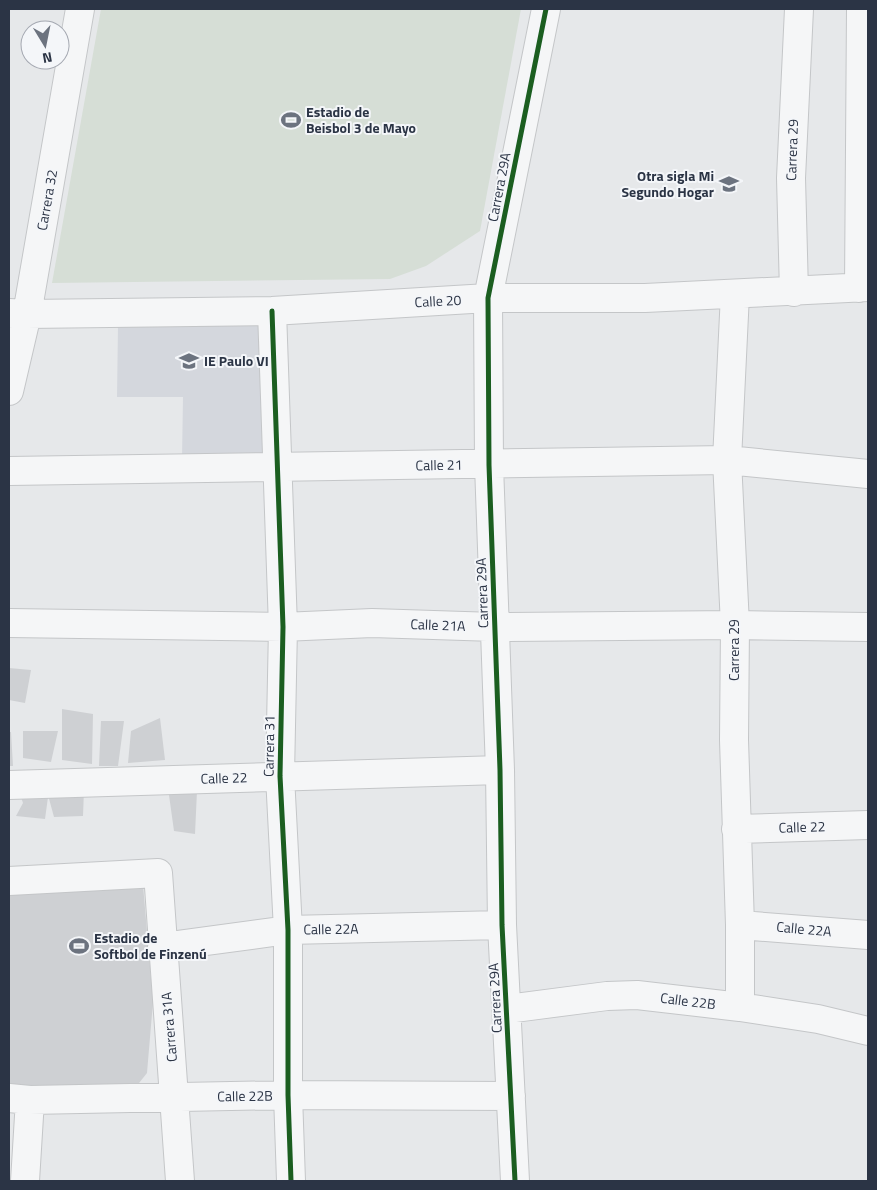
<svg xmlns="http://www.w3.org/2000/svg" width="877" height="1190" font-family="'Titillium Web',sans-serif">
<rect width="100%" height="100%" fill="#e6e8ea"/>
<path fill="#d4d7dd" d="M259 322 266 455 182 459 183 397H117L118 326Z"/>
<path fill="#d6ded6" d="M101 9H521L480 231 426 266 390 279 52 283Z"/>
<path fill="#ced0d3" d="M9 668 31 670 25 703 9 700Z
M62 709 93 714 92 764 62 760Z
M160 718 165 760 128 763 131 731Z
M101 721H124L118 766H99Z
M23 731H58L51 762 23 758Z
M9 732H11L13 766H9Z
M17 785 49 790 45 819 16 816 23 803Z
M168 788 197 791 195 834 174 831Z
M84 790 83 816 54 817 48 795Z
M143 885 153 1002 147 1073 131 1093 9 1091V891Z"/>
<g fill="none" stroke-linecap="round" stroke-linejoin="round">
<defs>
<path id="minor" d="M859 288 861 9
M794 292 791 178 799 9
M735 294 727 460 735 625 734 740 740 925V1007
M272 311 283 627 280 776 288 930V1095L291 1181
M9 313 27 314 272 311 488 298H645L868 287
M9 391 27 314 80 9
M9 471 727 460 868 474
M9 623 283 627 372 623 495 627 735 625 868 627
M9 785 500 770
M736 829 868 825
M9 881 158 873 180 1181
M740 925 868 935
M162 947 288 930 502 925
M507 1009 607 996 637 995 740 1007 818 1019 868 1031
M9 1098 30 1100 288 1095 511 1096
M25 1181 30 1100
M515 1181 502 925 500 770 489 465 488 298 546 9"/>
</defs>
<use href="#minor" stroke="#c4c6c8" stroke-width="30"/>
<use href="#minor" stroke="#f5f6f7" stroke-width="28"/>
<defs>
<path id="cycleway" d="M272 311 283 627 280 776 288 930V1095L291 1181
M515 1181 502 925 500 770 489 465 488 298 546 9"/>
</defs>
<use href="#cycleway" stroke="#f4f6f9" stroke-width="8"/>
<use href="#cycleway" stroke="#1b5e20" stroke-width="5"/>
</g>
<defs>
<symbol id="stadium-bare" viewBox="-9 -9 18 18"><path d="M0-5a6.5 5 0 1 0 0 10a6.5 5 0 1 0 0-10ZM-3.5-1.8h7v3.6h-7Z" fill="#6c737f" stroke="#f4f6f9" stroke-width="2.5" paint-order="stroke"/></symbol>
<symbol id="school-bare" viewBox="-9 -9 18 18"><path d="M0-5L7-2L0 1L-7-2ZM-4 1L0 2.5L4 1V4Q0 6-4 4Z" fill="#6c737f" stroke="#f4f6f9" stroke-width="2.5" paint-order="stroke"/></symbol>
</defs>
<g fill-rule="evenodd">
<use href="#stadium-bare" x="277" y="106" width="28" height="28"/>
<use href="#school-bare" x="715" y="170" width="28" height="28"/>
<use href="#school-bare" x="175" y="347" width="28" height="28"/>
<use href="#stadium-bare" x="65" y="932" width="28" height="28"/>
</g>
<g text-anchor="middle" stroke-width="4" stroke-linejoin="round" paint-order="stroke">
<g font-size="14" font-weight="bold" fill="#2b3445" stroke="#f4f6f9" text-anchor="start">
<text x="306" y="117">Estadio de<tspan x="306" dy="16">Beisbol 3 de Mayo</tspan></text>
<text x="714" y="181" text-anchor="end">Otra sigla Mi<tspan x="714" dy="16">Segundo Hogar</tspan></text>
<text x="204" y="366">IE Paulo VI</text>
<text x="94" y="943">Estadio de<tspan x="94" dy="16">Softbol de Finzenú</tspan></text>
</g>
<g font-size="14" fill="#2b3445" stroke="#f4f6f9">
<text transform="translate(792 150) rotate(-88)" y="5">Carrera 29</text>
<text transform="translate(499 187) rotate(-79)" y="5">Carrera 29A</text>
<text transform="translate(47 200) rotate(-80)" y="5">Carrera 32</text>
<text transform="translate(438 301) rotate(-3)" y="5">Calle 20</text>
<text transform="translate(439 465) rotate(-1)" y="5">Calle 21</text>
<text transform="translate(482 593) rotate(-92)" y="5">Carrera 29A</text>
<text transform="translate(438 625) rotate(2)" y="5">Calle 21A</text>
<text transform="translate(734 650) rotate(-90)" y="5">Carrera 29</text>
<text transform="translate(269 746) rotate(-89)" y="5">Carrera 31</text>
<text transform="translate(224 778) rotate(-2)" y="5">Calle 22</text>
<text transform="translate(802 827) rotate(-2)" y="5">Calle 22</text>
<text transform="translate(331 929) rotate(-1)" y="5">Calle 22A</text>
<text transform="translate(804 929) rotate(5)" y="5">Calle 22A</text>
<text transform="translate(495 998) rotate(-93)" y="5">Carrera 29A</text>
<text transform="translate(688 1001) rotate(7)" y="5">Calle 22B</text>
<text transform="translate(169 1027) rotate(-95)" y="5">Carrera 31A</text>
<text transform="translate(245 1096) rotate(-1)" y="5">Calle 22B</text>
</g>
</g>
<rect width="877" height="1190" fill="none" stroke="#2b3445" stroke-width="20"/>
<g transform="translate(45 45) rotate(170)"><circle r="24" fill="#f4f6f9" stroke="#a4a8b1"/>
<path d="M0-4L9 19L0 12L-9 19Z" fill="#6c737f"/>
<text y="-8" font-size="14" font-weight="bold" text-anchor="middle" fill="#2b3445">N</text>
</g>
</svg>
